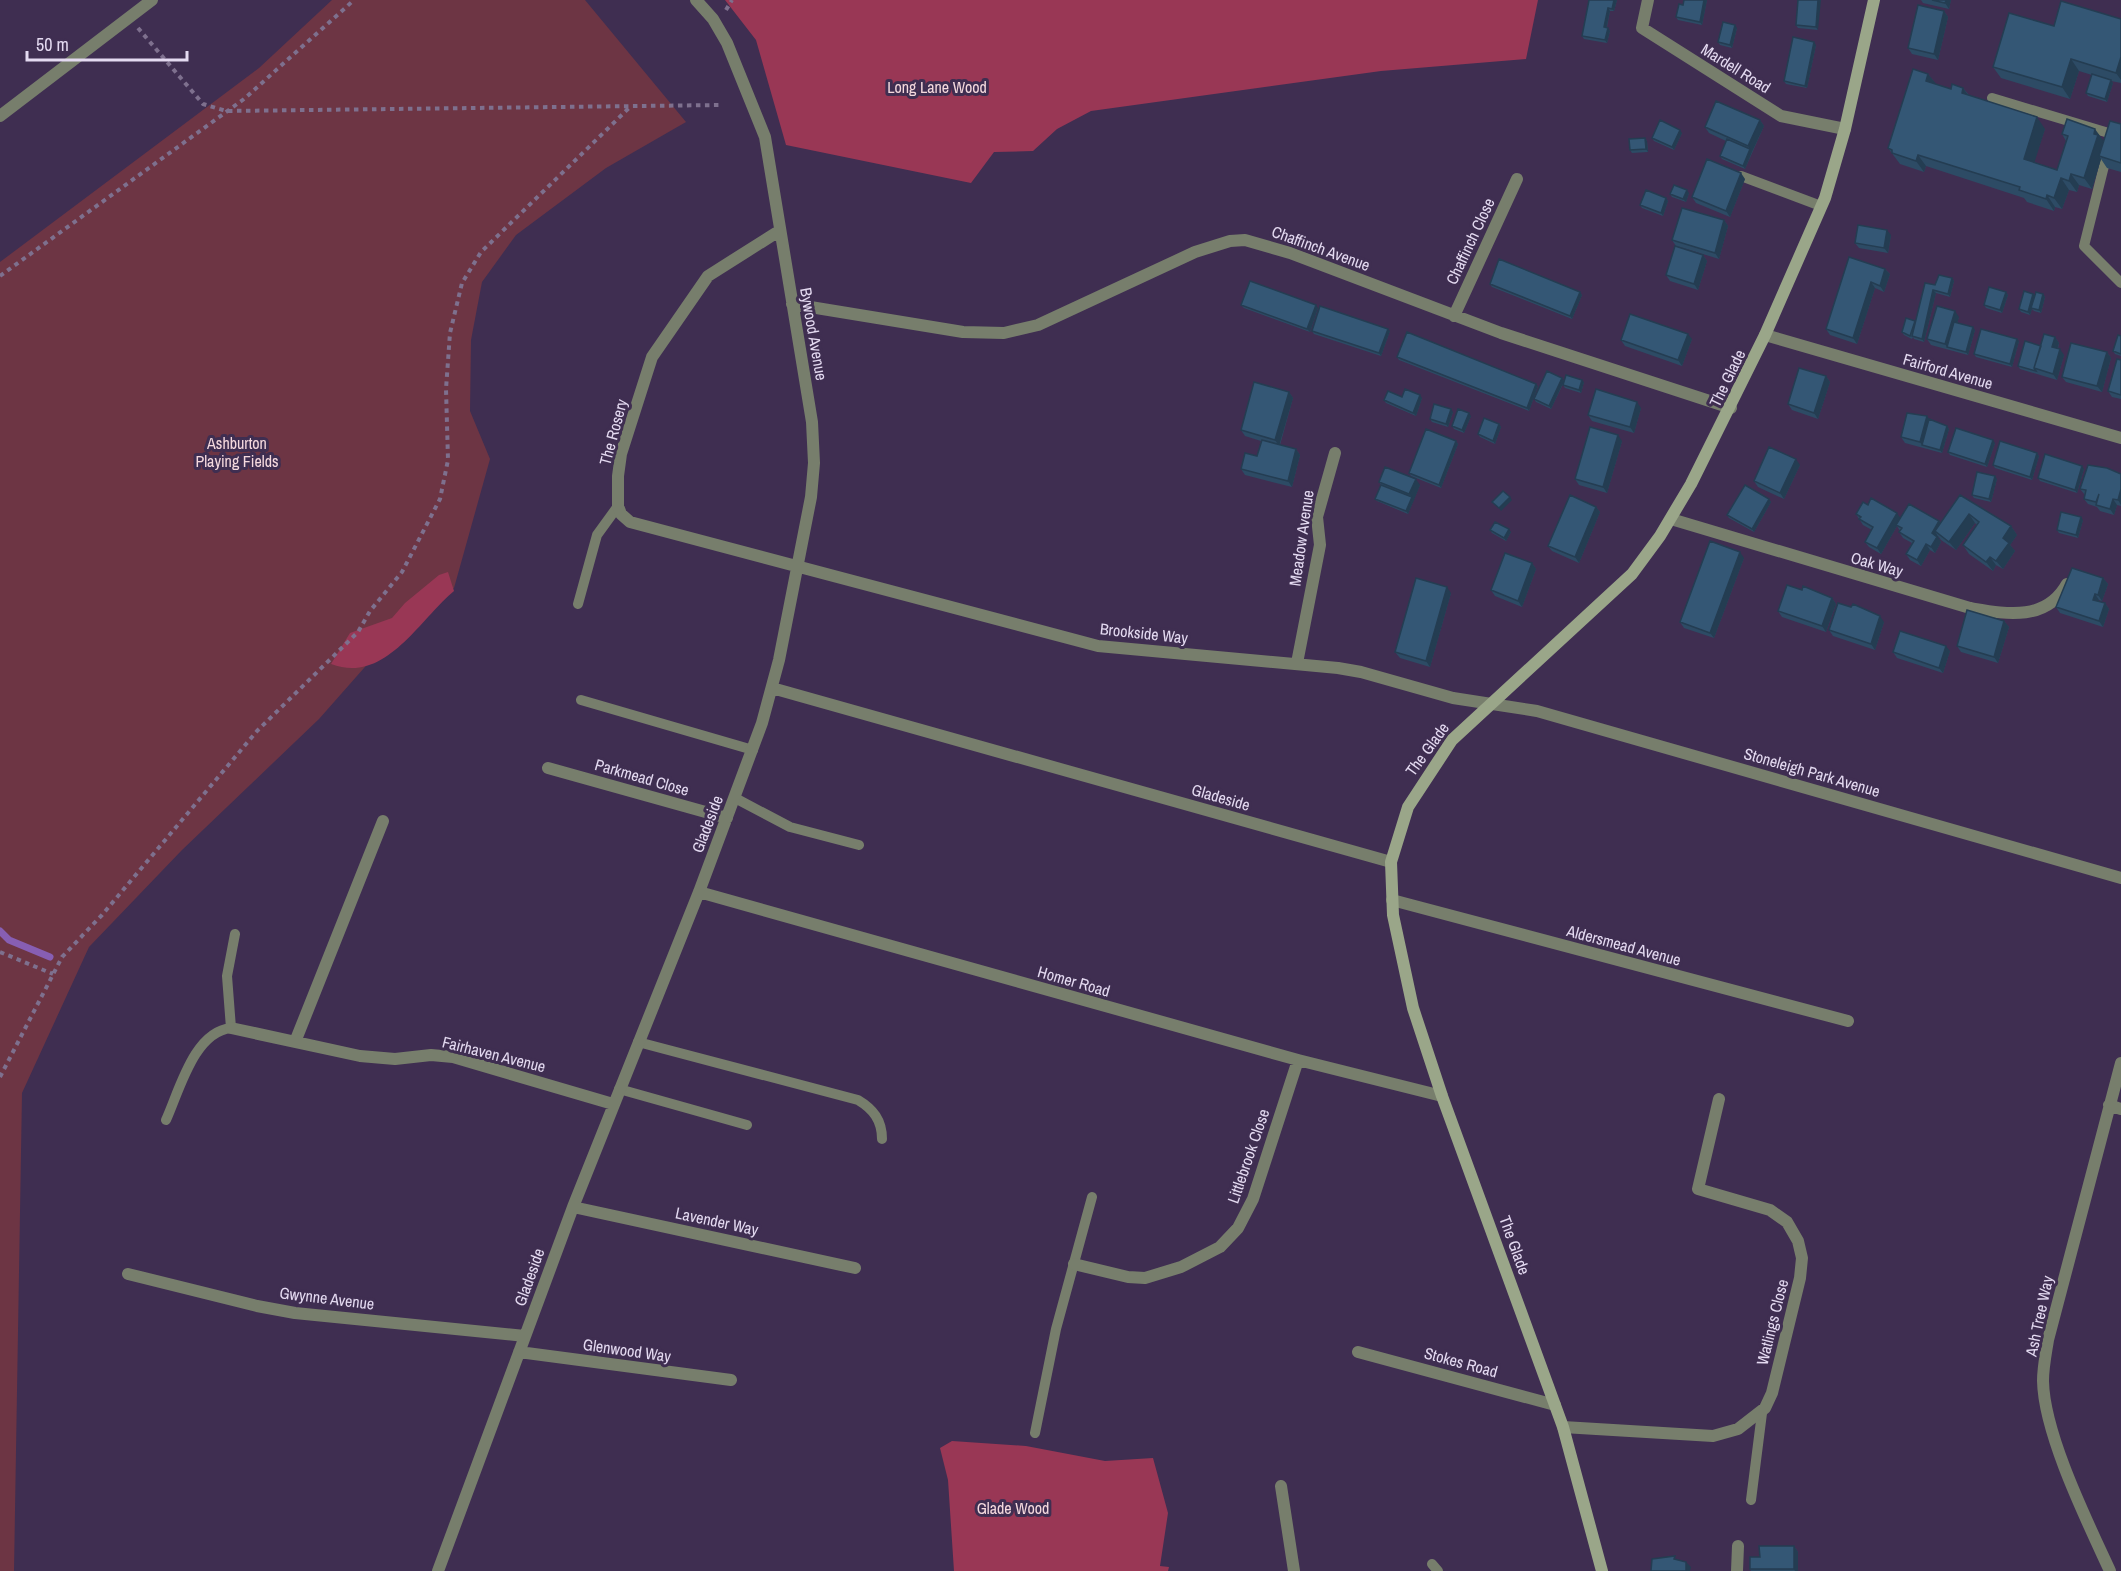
<svg xmlns="http://www.w3.org/2000/svg" width="2121" height="1571" font-family="'Archivo Narrow',sans-serif">
<rect width="100%" height="100%" fill="#3f2e51"/>
<path fill="#6d3544" d="M332 0H585L686 122 606 168 516 235 482 282 471 340 470 411 490 459 454 588 402 625 319 719 182 850 89 947 22 1093 14 1571H0V262L259 68Z"/>
<path fill="#993755" d="M725 0H1538L1526 59 1381 71 1091 111 1057 129 1033 151 994 152 971 183 786 145 756 40Z
M448 572 454 591C419 620 385 685 331 664L350 633 392 618 405 603 439 575Z
M952 1441 1026 1446 1105 1461 1153 1458 1168 1513 1160 1566 1169 1567 1168 1571H954L948 1480 940 1448Z"/>
<g fill="none" stroke-linecap="round" stroke-linejoin="round">
<path stroke="#875eb3" stroke-width="7" d="M0 931 9 940 50 957"/>
<path stroke="#7e708e" stroke-width="4" stroke-dasharray="4.5 4.5" stroke-linecap="butt" d="M726 10 732 0
M138 28 203 104 226 111 722 105
M0 276 244 99 354 0
M0 952 53 974
M0 1077 62 957 102 915 257 731 358 632 370 611 402 572 440 499 448 460 446 389 450 333 462 283 481 252 631 106"/>
<path stroke="#777e6c" stroke-width="10" d="M1992 98 2112 134 2084 246 2121 283
M1741 176 1821 206
M578 604 597 535 618 506
M581 700 753 750
M735 798 790 827 859 845
M638 1042 858 1100C873 1109 882 1120 882 1139
M619 1089 747 1125
M166 1120C180 1089 194 1032 231 1028L227 976 235 934
M1035 1433 1056 1329 1092 1197
M1751 1500 1762 1413
M1432 1564 1438 1571"/>
<path stroke="#777e6c" stroke-width="12" d="M1648 0 1642 28 1781 116 1845 129
M0 116 152 0
M779 231 708 276 652 357 621 454 618 476V506L621 514 630 522 1098 646 1338 668 1361 672 1453 698 1537 711 2121 878
M792 304 963 332 1004 333 1038 325 1195 252 1230 241 1245 240 1290 253 1501 333 1731 408
M1454 316 1517 179
M1765 335 2121 438
M1671 519 1970 608C2006 614 2046 622 2067 584
M1297 663 1320 545 1317 517 1335 453
M772 688 1391 862
M548 768 727 818
M699 892 1298 1060 1442 1096
M1392 900 1848 1021
M231 1028 360 1056 395 1059 431 1055 453 1057 613 1104
M295 1042 383 821
M2109 1105 2121 1109
M573 1207 855 1268
M1074 1264 1128 1277 1145 1278 1181 1267 1220 1247 1238 1228 1253 1199 1298 1060
M128 1274 257 1306 295 1313 525 1336
M519 1352 731 1380
M1358 1352 1555 1405
M1563 1427 1713 1436 1738 1429 1765 1408 1772 1393 1800 1278 1802 1258 1798 1241 1787 1222 1770 1210 1698 1189 1719 1099
M1281 1486 1294 1571
M438 1571 573 1207 699 892 762 723 779 660 811 497 814 463 812 422 765 137 727 43 713 19 696 0
M1737 1571 1738 1546
M2110 1571C2087 1521 2044 1434 2043 1381 2043 1367 2046 1353 2048 1340L2121 1063"/>
<path stroke="#9aa689" stroke-width="12" d="M1602 1571 1563 1427 1442 1096 1413 1008 1393 915 1391 862 1408 807 1452 740 1632 574 1660 536 1691 484 1765 335 1825 198 1845 129 1874 0"/>
</g>
<path fill="#2d4b65" d="M1589 0H1617L1614 11H1610L1607 27 1610 31 1607 43 1584 39 1582 36Z
M1707 0 1702 25 1678 20 1676 17 1683 5Z
M1798 0 1818 30 1798 28 1796 25Z
M1921 0H1951L1949 9 1923 3Z
M1944 11 1948 17 1938 60 1912 54 1908 48Z
M2121 19V83L2111 81 2113 83 2107 102 2088 96 2086 93 2092 75 2079 71 2070 99 2001 78 1993 67Z
M1737 28 1732 48 1720 45 1718 42Z
M1816 45 1807 88 1786 84 1784 81Z
M1928 74 1936 84 1951 89 1963 88 1969 95 2045 129 2034 162 2057 170 2066 141 2062 134 2103 140V143L2121 124V172L2107 168 2101 159 2092 189 2079 185 2077 192 2069 190 2062 209 2055 207 2054 211 2027 202 2024 198 1926 166 1924 172 1900 164 1888 148Z
M1760 120 1764 126 1745 169 1722 159 1720 156 1726 141 1709 133 1705 127Z
M1682 133 1674 150 1654 141 1652 138Z
M1645 138 1647 141 1648 152 1632 153 1630 150Z
M1745 179 1730 217 1696 203 1692 197Z
M1689 193 1686 202 1672 197 1670 194Z
M1666 198 1668 201 1663 216 1642 208 1640 205Z
M1724 220 1728 226 1719 259 1677 246 1703 255 1707 261 1698 290 1670 281 1666 275 1676 246 1672 240Z
M1891 235 1888 253 1859 248 1855 243Z
M1885 269 1890 274 1884 292 1875 288 1857 344 1830 335 1826 329Z
M1952 278 1954 281 1950 297 1936 293 1924 342 1914 339 1913 337 1912 339 1904 335 1902 332 1915 322 1935 285Z
M1490 284 1580 292 1582 295 1572 319 1492 287Z
M2006 292 2008 295 2002 313 1986 308 1984 305Z
M2033 294 2035 296 2043 294 2045 297 2041 313 2034 311 2032 309 2030 315 2021 312 2019 309Z
M1241 305 1318 308 1310 332 1244 308Z
M1959 317 1957 323 1975 330 1968 355 1931 345 1927 339Z
M1312 331H1390L1381 356 1314 334Z
M2121 336V356L2115 354 2113 351Z
M2055 337 2059 343 2058 349 2064 355 2057 380 2020 369 2018 366 2041 346Z
M1692 339 1682 366 1625 346 1621 340Z
M2019 341 2012 367 1976 357 1974 354Z
M2107 352 2111 358 2102 392 2066 382 2062 377Z
M1397 357 1538 386 1529 411 1399 360Z
M2121 360V399L2112 397 2108 391Z
M1826 376 1830 382 1818 419 1792 410 1788 404Z
M1562 378 1564 381 1584 382 1581 393 1565 388 1563 385 1564 382 1551 409 1536 402 1534 399Z
M1289 392 1293 398 1280 445 1296 449 1300 455 1292 487 1245 475 1241 469 1257 456 1261 441 1245 436 1241 430Z
M1422 398 1416 416 1386 403 1384 400Z
M1641 408 1634 433 1592 421 1588 415Z
M1453 412 1448 427 1432 422 1430 419Z
M1471 416 1464 433 1454 429 1452 426Z
M1927 416 1929 419 1947 426 1949 429 1942 453 1905 443 1901 437Z
M1499 424 1501 427 1495 444 1480 437 1478 434Z
M1456 441 1458 444 1441 488 1411 476 1409 473Z
M1622 441 1607 493 1579 485 1575 479Z
M1995 443 1987 467 1950 455 1948 452Z
M2037 453 2039 456 2032 480 1995 468 1993 465Z
M1800 465 1784 499 1758 487 1754 481Z
M2084 469 2077 493 2040 481 2038 478Z
M2121 474V506L2117 505 2114 515 2100 511 2097 507 2088 504 2084 499 2085 495 2080 489Z
M1997 479 1991 502 1974 498 1972 495Z
M1379 482 1420 485 1408 514 1377 501 1375 499 1381 485Z
M1960 495 2011 526 2017 535 2010 545 2015 551 2003 569 1996 565 1993 571 1969 554 1963 545 1977 525 1975 523 1956 550 1941 540 1938 536V537L1941 542 1935 553 1930 550 1921 566 1910 560 1906 554 1912 543 1903 538 1899 532 1900 531 1897 526 1881 554 1869 547 1865 542 1872 530 1863 525 1856 514 1868 505 1901 518 1939 521 1941 523Z
M1769 499 1771 502 1754 532 1729 518 1727 515Z
M1596 507 1600 512 1579 563 1552 551 1548 546Z
M2083 520 2078 538 2059 533 2057 530Z
M1490 530 1511 532 1506 541 1492 533Z
M1744 558 1714 638 1684 628 1680 622Z
M1532 563 1536 569 1522 607 1495 596 1491 590Z
M2103 578 2108 584 2102 601 2099 600V602L2105 603 2109 609 2103 627 2060 613 2056 607Z
M1802 590 1832 598 1836 604 1826 632 1782 617 1778 611Z
M1451 593 1430 667 1400 658 1395 652Z
M2004 621 2009 627 1998 663 1961 652 1957 646Z
M1884 622 1875 650 1833 636 1829 630Z
M1950 651 1943 673 1897 658 1893 652Z
M1794 1546 1798 1552V1571H1751L1750 1569 1760 1557Z"/>
<path fill="#243d52" d="M1614 0H1617L1614 11 1612 9Z
M1704 0H1707L1702 25 1700 22Z
M1818 0H1821L1818 30 1816 27Z
M1946 0H1951L1949 9 1945 3Z
M1608 8 1610 11 1606 30 1604 27Z
M1944 11 1948 17 1938 60 1934 54Z
M1735 25 1737 28 1732 48 1730 45Z
M1608 28 1610 31 1607 43 1605 40Z
M1814 42 1816 45 1807 88 1805 86Z
M2121 57V80L2116 73Z
M2071 59 2079 71 2070 99 2062 87Z
M1928 74 1937 85 1926 81Z
M2111 80 2113 83 2107 102 2105 99Z
M1963 88 1971 99 1962 93Z
M2037 117 2045 129 2032 170 2024 159Z
M1760 120 1764 126 1752 152 1748 146Z
M2095 129 2103 140V142L2106 146 2099 156 2101 159 2092 189 2084 178Z
M1680 130 1682 133 1674 150 1672 147Z
M1645 138 1647 141 1648 152 1646 149Z
M1750 149 1752 152 1745 169 1743 166Z
M1918 155 1926 166 1924 172 1916 161Z
M1741 173 1745 179 1730 217 1726 211Z
M2071 174 2079 185 2077 192 2069 181Z
M2061 178 2069 190 2062 209 2054 198Z
M1687 190 1689 193 1686 202 1683 199Z
M2047 195 2055 207 2054 211 2046 199Z
M1666 198 1668 201 1663 216 1661 213Z
M1724 220 1728 226 1719 259 1715 253Z
M1887 230 1891 235 1888 253 1884 248Z
M1703 255 1707 261 1698 290 1694 284Z
M1885 269 1890 274 1884 292 1880 286Z
M1952 278 1954 281 1950 297 1948 294Z
M1871 282 1875 288 1857 344 1853 338Z
M1933 290 1936 293 1924 342 1922 339Z
M1580 292 1582 295 1572 319 1570 316Z
M2006 292 2008 295 2002 313 2000 310Z
M2033 294 2036 297 2030 315 2028 312Z
M2043 294 2045 297 2041 313 2039 310Z
M1316 305 1318 308 1310 332 1307 329Z
M1955 311 1959 317 1950 348 1947 347 1945 344Z
M1973 327 1975 330 1968 355 1966 352Z
M1388 329 1390 331 1381 356 1379 353Z
M1688 334 1692 339 1682 366 1678 360Z
M2055 337 2059 343 2056 353 2052 347Z
M2017 339 2019 341 2012 367 2010 364Z
M2060 349 2064 355 2057 380 2053 374Z
M2107 352 2111 358 2102 392 2097 386Z
M1826 376 1830 382 1818 419 1814 413Z
M1562 378 1564 381 1551 409 1549 406Z
M1582 380 1584 382 1581 393 1579 390Z
M1536 384 1538 386 1529 411 1527 408Z
M1289 392 1293 398 1279 446 1275 440Z
M1420 395 1422 398 1416 416 1413 413Z
M1637 402 1641 408 1634 433 1630 427Z
M1451 409 1453 412 1448 427 1446 424Z
M1469 413 1471 416 1464 433 1462 430Z
M1927 416 1931 422 1922 445 1920 442Z
M1499 424 1501 427 1495 444 1493 441Z
M1947 426 1949 429 1942 453 1940 450Z
M1618 435 1622 441 1607 493 1603 487Z
M1993 440 1995 443 1987 467 1985 464Z
M1456 441 1458 444 1441 488 1439 485Z
M1296 449 1300 455 1292 487 1288 481Z
M2037 453 2039 456 2032 480 2030 477Z
M1796 459 1800 465 1784 499 1780 493Z
M2082 466 2084 469 2077 493 2075 490Z
M1995 476 1997 479 1991 502 1989 499Z
M1416 479 1420 485 1414 500 1409 494Z
M2121 489V505L2118 500Z
M1412 497 1414 500 1408 514 1406 511Z
M1510 497 1512 500 1501 511 1499 508Z
M1769 499 1771 502 1754 532 1752 529Z
M2113 499 2117 505 2114 515 2110 509Z
M1596 507 1600 512 1579 563 1575 557Z
M1897 513 1901 519 1881 554 1877 548Z
M1969 514 1975 523 1956 550 1949 542Z
M2081 517 2083 520 2078 538 2076 535Z
M1939 521 1943 527 1935 531 1941 542 1935 553 1931 547 1932 533Z
M2011 526 2017 535 2010 545 2015 551 2003 569 1996 561 2003 538Z
M1509 529 1511 532 1506 541 1504 538Z
M1926 544 1930 550 1921 566 1917 560Z
M1740 552 1744 558 1714 638 1710 633Z
M1990 557 1996 565 1993 571 1986 562Z
M1532 563 1536 569 1522 607 1518 601Z
M2103 578 2108 584 2102 601 2098 595Z
M1447 587 1451 593 1430 667 1426 661Z
M2095 594 2099 600 2097 606 2093 600Z
M1832 598 1836 604 1826 632 1822 626Z
M2105 603 2109 609 2103 627 2099 621Z
M1880 616 1884 622 1875 650 1871 644Z
M2004 621 2009 627 1998 663 1994 657Z
M1946 646 1950 651 1943 673 1939 668Z
M1794 1546 1798 1552V1571H1795L1794 1569Z
M1686 1562 1691 1567 1690 1571H1686Z"/>
<path fill="#345775" stroke="#243d52" stroke-width="1.5" d="M1589 0H1614L1612 9 1608 8 1604 27 1608 28 1605 40 1582 36Z
M1684 0H1704L1700 22 1676 17 1679 4 1683 5Z
M1798 0H1818L1816 27 1796 25Z
M1932 0H1946L1945 3Z
M2061 1 2121 19V57L2116 73 2071 59 2062 87 1993 67 2009 13 2054 26Z
M1918 5 1944 11 1934 54 1908 48Z
M1723 22 1735 25 1730 45 1718 42Z
M1793 37 1814 42 1805 86 1784 81Z
M1913 69 1928 74 1926 81 1951 89 1952 84 1963 88 1962 93 2037 117 2024 159 2057 170 2068 136 2062 134 2067 119 2095 129 2094 134 2098 135 2084 178 2071 174 2069 181 2061 178 2054 198 2047 195 2046 199 2019 190 2020 187 1918 155 1916 161 1892 153V150L1888 148Z
M2092 74 2111 80 2105 99 2086 93Z
M1716 101 1760 120 1748 146 1705 127Z
M1660 120 1680 130 1672 147 1652 138Z
M2110 121 2121 124V163L2099 156Z
M1645 138 1646 149 1630 150 1629 139Z
M1727 139 1750 149 1743 166 1720 156Z
M1707 159 1741 173 1726 211 1692 197Z
M1674 185 1687 190 1683 199 1670 194Z
M1646 190 1666 198 1661 213 1640 205Z
M1682 208 1724 220 1715 253 1672 240Z
M1858 225 1887 230 1884 248 1855 243Z
M1675 246 1703 255 1694 284 1666 275Z
M1849 257 1885 269 1880 286 1871 282 1853 338 1826 329Z
M1499 259 1580 292 1570 316 1490 284Z
M1939 275 1952 278 1948 294 1933 290 1922 339 1912 336 1925 283 1935 285Z
M1250 281 1316 305 1307 329 1241 305Z
M1989 287 2006 292 2000 310 1984 305Z
M2024 291 2033 294 2028 312 2019 309Z
M2036 292 2043 294 2039 310 2031 308Z
M1320 306 1388 329 1379 353 1312 331Z
M1937 306 1955 311 1945 344 1927 339Z
M1630 314 1688 334 1678 360 1621 340Z
M1906 318 1915 321 1910 336 1902 332Z
M1954 322 1973 327 1966 352 1947 347Z
M1981 329 2017 339 2010 364 1974 354Z
M1407 332 1536 384 1527 408 1397 357Z
M2044 334 2055 337 2052 347 2060 349 2053 374 2034 368Z
M2118 335 2121 336V354L2113 351Z
M2025 341 2041 346 2034 368 2036 371 2018 366Z
M2071 343 2107 352 2097 386 2062 377Z
M2117 359 2121 360V395L2108 391Z
M1799 368 1826 376 1814 413 1788 404Z
M1547 371 1562 378 1549 406 1534 399Z
M1566 375 1582 380 1579 390 1563 385Z
M1254 382 1289 392 1275 440 1241 430Z
M1405 389 1420 395 1413 413 1384 400 1388 391 1402 397Z
M1596 389 1637 402 1630 427 1588 415Z
M1434 404 1451 409 1446 424 1430 419Z
M1458 409 1469 413 1462 430 1452 426Z
M1907 413 1927 416 1920 442 1901 437Z
M1484 418 1499 424 1493 441 1478 434Z
M1929 419 1947 426 1940 450 1922 445Z
M1590 427 1618 435 1603 487 1575 479Z
M1956 428 1993 440 1985 464 1948 452Z
M1426 429 1456 441 1439 485 1409 473Z
M1262 440 1296 449 1288 481 1241 469 1245 453 1257 456Z
M2000 441 2037 453 2030 477 1993 465Z
M1769 447 1796 459 1780 493 1754 481Z
M2045 454 2082 466 2075 490 2038 478Z
M2088 465 2107 468 2121 474V489L2118 500 2113 499 2110 509 2096 505 2099 494 2096 502 2084 499 2086 490 2080 489Z
M1385 467 1416 479 1409 494 1379 482Z
M1977 472 1995 476 1989 499 1972 495Z
M1381 485 1412 497 1406 511 1375 499Z
M1745 485 1769 499 1752 529 1727 515Z
M1503 491 1510 497 1499 508 1492 502Z
M1570 495 1596 507 1575 557 1548 546Z
M1960 495 2011 526 2003 538 2009 543 1996 561 1990 557 1986 562 1963 545 1979 522 1969 514 1949 542 1935 531Z
M1871 498 1897 513 1877 548 1865 542 1873 527 1859 519 1861 517 1856 514 1863 502 1868 505Z
M1909 504 1939 521 1932 533 1937 537 1931 547 1926 544 1917 560 1906 554 1914 541 1899 532 1902 528 1896 525Z
M2061 512 2081 517 2076 535 2057 530Z
M1495 522 1509 529 1504 538 1490 530Z
M1710 541 1740 552 1710 633 1680 622Z
M1505 553 1532 563 1518 601 1491 590Z
M2072 568 2103 578 2098 595 2095 594 2093 600 2105 603 2099 621 2056 607Z
M1416 578 1447 587 1426 661 1395 652Z
M1787 585 1802 590 1803 586 1832 598 1822 626 1778 611Z
M1838 603 1851 607 1853 604 1880 616 1871 644 1829 630Z
M1967 610 2004 621 1994 657 1957 646Z
M1900 631 1946 646 1939 668 1893 652Z
M1759 1546H1794V1569H1750V1557H1760Z
M1675 1556 1674 1559 1686 1562V1571H1651L1652 1559Z"/>
<g text-anchor="middle" stroke-width="6" stroke-linejoin="round" paint-order="stroke">
<g font-size="16" fill="#e4daf1" stroke="#3f2e51">
<text transform="translate(1736 68) rotate(32)" y="6">Mardell Road</text>
<text transform="translate(1470 241) rotate(-65)" y="6">Chaffinch Close</text>
<text transform="translate(1321 248) rotate(20)" y="6">Chaffinch Avenue</text>
<text transform="translate(814 334) rotate(80)" y="6">Bywood Avenue</text>
<text transform="translate(1948 371) rotate(16)" y="6">Fairford Avenue</text>
<text transform="translate(1727 378) rotate(-64)" y="6">The Glade</text>
<text transform="translate(613 432) rotate(-75)" y="6">The Rosery</text>
<text transform="translate(1301 538) rotate(-82)" y="6">Meadow Avenue</text>
<text transform="translate(1877 564) rotate(16)" y="6">Oak Way</text>
<text transform="translate(1144 633) rotate(6)" y="6">Brookside Way</text>
<text transform="translate(1427 749) rotate(-54)" y="6">The Glade</text>
<text transform="translate(1812 772) rotate(16)" y="6">Stoneleigh Park Avenue</text>
<text transform="translate(642 777) rotate(16)" y="6">Parkmead Close</text>
<text transform="translate(1221 797) rotate(16)" y="6">Gladeside</text>
<text transform="translate(707 824) rotate(-69)" y="6">Gladeside</text>
<text transform="translate(1624 945) rotate(15)" y="6">Aldersmead Avenue</text>
<text transform="translate(1074 981) rotate(16)" y="6">Homer Road</text>
<text transform="translate(494 1054) rotate(14)" y="6">Fairhaven Avenue</text>
<text transform="translate(1248 1156) rotate(-71)" y="6">Littlebrook Close</text>
<text transform="translate(717 1221) rotate(12)" y="6">Lavender Way</text>
<text transform="translate(1515 1245) rotate(70)" y="6">The Glade</text>
<text transform="translate(529 1277) rotate(-70)" y="6">Gladeside</text>
<text transform="translate(327 1298) rotate(7)" y="6">Gwynne Avenue</text>
<text transform="translate(2039 1316) rotate(-78)" y="6">Ash Tree Way</text>
<text transform="translate(1772 1322) rotate(-76)" y="6">Watlings Close</text>
<text transform="translate(627 1350) rotate(8)" y="6">Glenwood Way</text>
<text transform="translate(1461 1362) rotate(15)" y="6">Stokes Road</text>
</g>
<g font-size="16" fill="#f5d9de" stroke="#3f2e51">
<text x="937" y="93">Long Lane Wood</text>
<text x="237" y="449">Ashburton<tspan x="237" dy="18">Playing Fields</tspan></text>
<text x="1013" y="1514">Glade Wood</text>
</g>
</g>
<path d="M27 51v9h160v-9" fill="none" stroke="#e4daf1" stroke-width="3"/>
<text x="36" y="51" font-size="18" fill="#e4daf1" stroke="#3f2e51" stroke-width="4.5" paint-order="stroke">50 m</text>
</svg>
